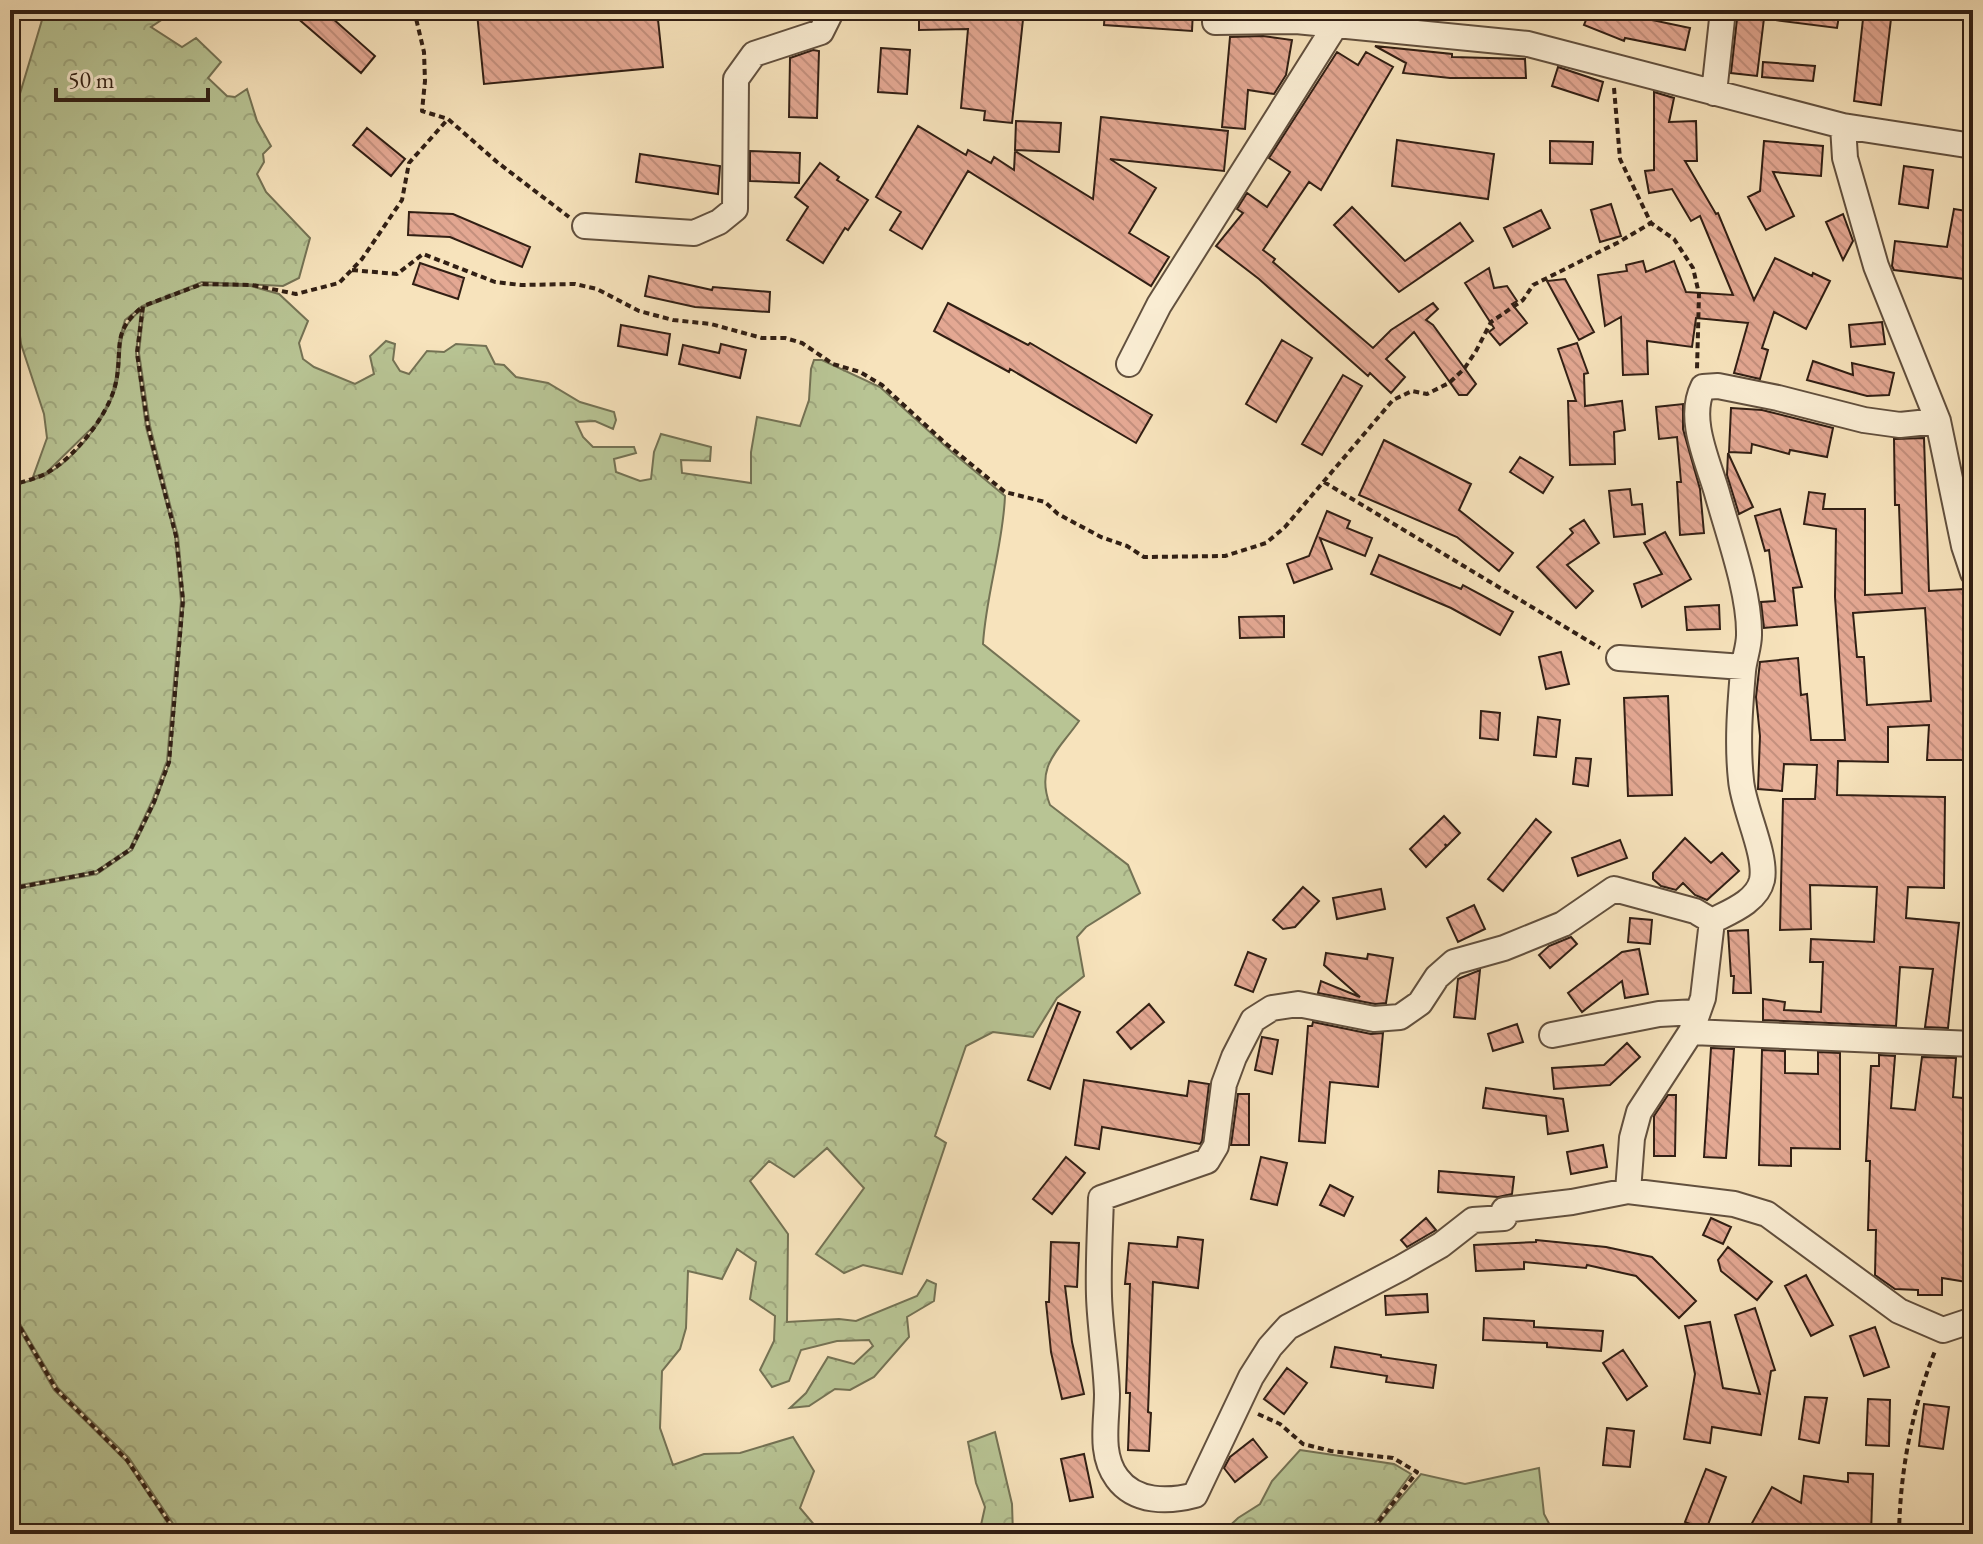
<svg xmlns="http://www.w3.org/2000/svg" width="1983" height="1544" font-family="'EB Garamond',serif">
<defs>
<pattern id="forest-crowns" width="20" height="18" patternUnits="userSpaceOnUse" patternTransform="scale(2)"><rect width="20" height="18" fill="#b8c494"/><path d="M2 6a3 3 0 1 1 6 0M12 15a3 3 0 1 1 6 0" fill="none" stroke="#9fa87f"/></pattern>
<pattern id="building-back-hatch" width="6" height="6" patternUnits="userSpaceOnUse" patternTransform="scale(2)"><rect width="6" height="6" fill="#e4a893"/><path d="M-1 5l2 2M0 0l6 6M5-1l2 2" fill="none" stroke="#c4907e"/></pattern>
</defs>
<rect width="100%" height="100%" fill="#f7e3bc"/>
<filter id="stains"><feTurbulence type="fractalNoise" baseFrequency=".0025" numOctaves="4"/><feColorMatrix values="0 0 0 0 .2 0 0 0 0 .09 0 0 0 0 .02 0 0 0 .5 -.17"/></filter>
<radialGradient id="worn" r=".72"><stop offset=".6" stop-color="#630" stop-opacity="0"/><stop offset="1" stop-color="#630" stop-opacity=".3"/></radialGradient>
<path fill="url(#forest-crowns)" stroke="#747254" stroke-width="2" d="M45 10H189L182 16 166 17 151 27 182 47 196 38 221 62 208 78 227 96 235 97 247 89 257 121 271 146 263 154 264 162 257 174 266 192 310 238 299 278 283 286 202 282 142 306 125 320 119 341 116 377 111 399 96 424 46 473 33 477 47 438 44 414 21 344 12 271 10 127Z
M202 285 251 286 279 294 308 321 299 343 303 359 314 367 355 384 374 374 370 356 386 341 395 344 393 360 400 371 409 374 427 351 444 352 456 344 486 346 495 364 504 365 516 377 548 383 580 402 614 412 616 420 613 429 595 421 576 422 583 437 593 447H634L636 453 614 459 616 472 640 481 651 479 654 452 661 434 711 447 710 461 681 460 682 473 751 483V452L757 417 800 426 809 400 811 369 814 360H822L880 387 953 453 1005 496C1003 546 986 594 983 644L1079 721C1058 751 1035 766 1050 805L1128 865 1140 893 1086 927 1077 937 1084 976 1057 998 1033 1037 993 1032 966 1046 935 1136 946 1143 902 1274 863 1265 844 1273 816 1254 864 1188 827 1148 794 1177 769 1161 750 1181 788 1234 787 1322 839 1319 856 1321 917 1296 927 1280 936 1284 934 1301 907 1317 909 1337 874 1377 850 1390 835 1389 809 1406 790 1408 806 1393 828 1357 854 1364 873 1346 869 1340 837 1341 801 1350 789 1381 772 1387 760 1370 774 1341 775 1316 750 1299 756 1262 737 1249 722 1279 688 1271 686 1328 680 1349 662 1371 660 1428 673 1465 704 1454 740 1453 793 1437 814 1471 800 1508 822 1534H180L129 1458 58 1388 10 1307V890L97 874 132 850 155 803 170 762 184 600 178 536 150 426 139 353 144 307Z
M141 310 136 353 146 427 175 536 181 601 167 761 152 801 130 848 96 871 10 887V487C21 483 35 480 45 475 76 460 113 410 118 377 123 347 114 332 141 310Z
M10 1313 54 1390 126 1461 175 1534H10Z
M995 1432 1012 1504 1013 1534H979L985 1507 976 1483 968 1442Z
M1300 1450 1394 1464 1411 1474 1367 1534H1221L1238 1518 1260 1504 1272 1481Z
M1539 1468 1544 1514 1554 1533 1561 1534H1370L1421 1474 1465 1484Z"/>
<path fill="url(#building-back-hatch)" stroke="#311f14" stroke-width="2" fill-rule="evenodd" d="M288 10H323L375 56 361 73Z
M512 10H657L663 67 484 84 477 13Z
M919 10H1024L1012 123 984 120 985 111 961 108 968 29 919 30Z
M1105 10H1193L1192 31 1104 25Z
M1590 10H1616L1635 17 1637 10 1654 12 1652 20 1690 28 1685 50 1625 38 1624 41 1584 25Z
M1738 10H1765L1757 76 1731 73Z
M1776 10H1840L1837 28 1775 20Z
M1864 10H1892L1881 105 1854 101Z
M1263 36 1292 40 1286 75 1274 94 1248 90 1245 129 1222 127 1230 37Z
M1375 46 1452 54V57L1525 59 1526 78H1450L1403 73 1406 63Z
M881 48 910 50 907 94 878 92Z
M813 50 819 51 817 118 789 117 790 58Z
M1337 52 1358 65 1366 52 1393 67 1321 190 1309 182 1263 250 1275 259 1273 262 1373 348 1391 330 1433 303 1438 309 1426 320 1433 325 1476 384 1467 395H1459L1414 332 1386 359 1405 377 1391 393 1370 373 1368 376 1259 279 1216 246 1243 213 1237 209 1247 193 1267 207 1290 172 1269 158Z
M1763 62 1815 66 1813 81 1762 77Z
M1558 67 1603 82 1598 101 1552 86Z
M1654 92 1674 98 1669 122 1696 121 1697 161H1685L1716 214 1718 213 1754 300 1775 258 1812 276 1813 273 1830 281 1806 329 1774 312 1762 348 1768 350 1760 379 1734 373 1748 323 1696 318 1692 347 1647 341 1648 374 1623 375 1621 317 1605 326 1598 275 1627 271 1626 265 1643 261 1646 272 1674 261 1686 292 1733 295 1700 216 1691 221 1672 189 1649 193 1645 171 1654 170Z
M1101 117 1228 131 1224 171 1110 159 1156 188 1129 233 1169 257 1151 286 968 171 922 249 890 230 901 212 876 197 918 126 966 155 968 150 991 163 994 157 1014 170 1015 151 1093 199Z
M1016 121 1061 123 1059 152 1015 150Z
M367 128 405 159 391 176 353 145Z
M1397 140 1494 154 1488 199 1392 186Z
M1550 141 1593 142 1592 164 1550 163Z
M1764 141 1823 146 1821 176 1773 172 1794 216 1766 230 1748 197 1760 191Z
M750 151 800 153 799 183 750 181Z
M640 154 720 166 718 194 636 182Z
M820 163 839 177 837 180 868 200 848 230 845 228 823 263 787 240 808 207 795 197Z
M1904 166 1933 170 1928 208 1899 204Z
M1611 204 1621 236 1600 242 1591 210Z
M1352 207 1405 261 1460 223 1473 241 1399 292 1334 225Z
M1954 209 1973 212V280L1894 270 1892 266 1895 241 1947 247Z
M1541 210 1550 228 1513 247 1504 228Z
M409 212 453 214 530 247 522 267 450 237 408 235Z
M1843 214 1853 241 1843 260 1826 222Z
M420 263 464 278 458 299 413 284Z
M1489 268 1494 288 1507 286 1517 301 1512 304 1527 323 1500 345 1489 332 1494 328 1465 283Z
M649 276 712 290 713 287 770 292 769 312 695 307 645 296Z
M1565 279 1594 332 1579 340 1547 281Z
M948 303 1028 345 1030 343 1152 415 1136 443 1010 369 1009 372 934 331Z
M1882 322 1885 344 1851 347 1849 325Z
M621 325 670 334 667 355 618 346Z
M1282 340 1312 358 1276 422 1246 404Z
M1577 343 1588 373 1584 374 1585 406 1622 401 1625 430 1614 432 1615 464 1570 465 1568 401H1576L1558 349Z
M721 344 746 350 740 378 679 364 683 345 719 353Z
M1813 361 1853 375 1852 363 1894 373 1889 395 1867 396 1807 380Z
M1343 375 1362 386 1322 455 1302 444Z
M1683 404V429L1700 489 1704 533 1680 535 1677 482H1681L1677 437 1659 439 1656 407Z
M1731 408 1762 410 1833 428 1827 457 1790 450 1789 454 1752 444 1751 453 1729 452Z
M1924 438 1929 591 1964 589 1973 720V760H1927L1929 725 1888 727V762L1838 761 1837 795 1945 797 1944 888 1908 887 1906 918 1959 923 1948 1028 1925 1027 1933 969 1900 967 1896 1026 1763 1020V999L1785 1002 1784 1010 1821 1012 1823 962H1810L1811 939 1874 942 1877 887 1810 885 1811 929 1780 930 1783 799H1815L1817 765 1784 764 1782 791 1758 789 1760 736 1756 697 1760 662 1798 658 1801 695 1807 694 1811 740H1845L1835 597 1836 529 1804 524 1809 492 1825 494 1823 509H1865V595L1902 593 1899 505H1895L1894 439ZM1925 608 1931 701 1867 705 1864 657H1857L1853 613Z
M1384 440 1471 484 1459 510 1513 553 1499 571 1457 537 1359 495Z
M1728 453 1753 507 1739 514 1727 475Z
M1520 457 1553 477 1543 493 1510 472Z
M1630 489 1632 505 1642 504 1645 534 1614 537 1609 491Z
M1780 509 1802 587 1793 588 1797 625 1764 628 1761 602 1775 601 1769 550 1765 551 1755 516Z
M1327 511 1350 521 1347 528 1372 538 1365 556 1320 538 1332 569 1294 583 1287 564 1309 556Z
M1584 520 1599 543 1567 565 1593 591 1576 608 1537 567 1573 533 1570 529Z
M1665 532 1691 579 1642 607 1634 584 1662 574 1644 543Z
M1379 555 1461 589 1463 585 1513 612 1500 635 1451 608 1371 574Z
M1719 605 1720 629 1687 630 1685 607Z
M1284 616V637L1240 638 1239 617Z
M1561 652 1569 684 1546 689 1539 657Z
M1668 696 1672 795 1628 796 1624 698Z
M1481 711 1500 713 1498 740 1480 738Z
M1538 717 1560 720 1556 757 1534 755Z
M1576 758 1591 759 1588 786 1573 784Z
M1444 816 1460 833 1447 846 1445 844 1446 847 1426 867 1410 849Z
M1536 819 1551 832 1503 891 1488 879Z
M1685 838 1711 863 1722 853 1739 871 1707 900 1695 895 1683 883 1676 890 1661 886 1653 879V873Z
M1620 840 1627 858 1578 876 1572 858Z
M1303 887 1319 901 1295 927 1283 929 1273 920Z
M1381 889 1385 909 1337 919 1333 898Z
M1474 905 1485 929 1458 942 1447 918Z
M1630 918 1652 920 1650 944 1628 942Z
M1748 930 1751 993H1733L1734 976H1731L1728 931Z
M1571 937 1577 944 1550 968 1539 955 1549 946Z
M1639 949 1648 994 1625 998 1622 981 1582 1012 1568 993 1622 952Z
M1248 952 1266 959 1253 992 1235 985Z
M1326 953 1367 959 1368 954 1393 958 1386 1003 1375 1004 1318 993 1321 981 1360 997 1324 965Z
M1480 970 1475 1019 1454 1017 1458 979Z
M1058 1003 1080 1012 1050 1089 1028 1080Z
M1149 1004 1164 1022 1131 1049 1117 1032Z
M1313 1022 1371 1034 1383 1033 1378 1087 1330 1082 1325 1143 1299 1141 1308 1026H1312Z
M1517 1024 1523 1042 1493 1051 1488 1034Z
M1262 1037 1278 1040 1272 1074 1255 1070Z
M1627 1043 1640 1057 1610 1085 1554 1089 1552 1068 1604 1065Z
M1711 1048 1734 1049 1726 1158 1704 1157Z
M1762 1050 1785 1051V1073L1818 1074V1052L1840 1053V1149L1791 1148V1166L1759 1165Z
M1879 1055 1895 1056 1891 1108 1915 1110 1922 1057 1956 1058 1953 1097 1973 1099V1283L1942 1278V1295H1918V1290L1895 1289 1875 1275 1876 1230H1868L1870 1161H1866L1871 1066H1879Z
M1084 1080 1187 1096 1189 1081 1209 1084 1202 1141 1200 1144 1102 1127 1099 1149 1075 1145Z
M1486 1088 1563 1099 1568 1131 1548 1134 1546 1116 1483 1108Z
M1238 1094H1249V1145H1231Z
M1668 1095H1676L1675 1156H1654V1116Z
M1603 1145 1607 1167 1571 1174 1567 1152Z
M1066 1157 1085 1173 1052 1214 1033 1199Z
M1261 1157 1287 1163 1277 1205 1251 1199Z
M1439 1171 1514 1177 1512 1194 1498 1197 1438 1192Z
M1330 1185 1353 1197 1344 1216 1320 1205Z
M1426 1218 1436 1230 1407 1247 1401 1240Z
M1711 1218 1731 1227 1723 1244 1703 1235Z
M1178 1237 1203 1240 1198 1288 1153 1282 1148 1412 1151 1413 1149 1451 1128 1450 1130 1393H1126L1130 1284H1125L1129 1243 1177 1247Z
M1536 1240 1606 1247 1652 1257 1696 1301 1679 1318 1636 1276 1587 1265 1586 1268 1524 1262V1269L1476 1271 1474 1245 1536 1242Z
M1051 1242 1079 1243 1077 1287 1065 1286 1072 1342 1084 1394 1062 1399 1051 1352 1046 1302H1049Z
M1728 1247 1772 1282 1757 1300 1721 1271 1718 1260Z
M1806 1275 1833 1325 1811 1336 1785 1286Z
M1427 1294 1428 1312 1386 1315 1385 1296Z
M1755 1308 1775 1370 1771 1371 1761 1435 1712 1427 1710 1443 1684 1439 1695 1374 1685 1326 1710 1322 1723 1388 1760 1394 1735 1315Z
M1484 1318 1534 1321V1327L1603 1331 1601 1351 1547 1347V1343L1483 1340Z
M1875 1327 1889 1367 1864 1376 1850 1336Z
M1335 1347 1381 1355V1357L1436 1365 1433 1388 1386 1382 1387 1376 1331 1367Z
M1623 1350 1647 1386 1627 1400 1603 1363Z
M1287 1368 1307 1383 1284 1414 1264 1399Z
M1805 1397 1827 1398 1819 1443 1799 1439Z
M1868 1399 1890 1400 1889 1446 1866 1445Z
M1924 1404 1949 1407 1943 1449 1919 1446Z
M1607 1428 1634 1431 1630 1467 1603 1465Z
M1253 1439 1267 1457 1235 1482 1224 1468 1230 1457Z
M1084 1454 1093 1497 1070 1501 1061 1459Z
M1706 1469 1726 1477 1706 1530 1685 1522Z
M1848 1473 1873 1474 1871 1534H1808L1773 1529 1771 1534H1746L1772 1487 1801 1503 1804 1476 1848 1482Z"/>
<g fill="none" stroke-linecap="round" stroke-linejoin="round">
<defs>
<path id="minor" d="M1215 22 1296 21 1528 44 1843 126 1973 146
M1714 93 1723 10
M1843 126 1845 158 1876 266 1938 421 1964 546 1973 573
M585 226 694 233 719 222 735 209 736 79 754 54 821 32 832 10
M1129 364 1159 305 1335 26
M1619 658 1743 667
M1712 921 1695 911 1614 889 1563 924 1504 948 1454 962 1437 977 1420 1003 1400 1017 1374 1019 1298 1004 1272 1008 1253 1020 1234 1057 1224 1084 1216 1146 1207 1161 1101 1198C1100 1231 1098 1264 1099 1296 1100 1329 1106 1362 1107 1394 1107 1422 1099 1454 1117 1478 1135 1503 1169 1502 1195 1495L1251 1377 1270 1347 1288 1327 1401 1268 1441 1245 1473 1220 1504 1218V1210L1572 1202 1628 1191 1734 1204 1767 1214 1899 1311 1943 1330 1973 1320
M1691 1032 1973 1044
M1552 1035 1659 1014 1697 1012
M1628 1191 1632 1138 1639 1112 1691 1032 1703 998 1712 921C1729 912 1757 902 1762 880 1767 854 1743 808 1741 780 1737 743 1740 707 1743 671 1744 659 1749 647 1749 635 1750 593 1728 533 1717 493 1708 461 1687 419 1703 387L1718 386 1778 398 1864 420 1900 425 1938 421"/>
</defs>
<use href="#minor" stroke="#62503e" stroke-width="28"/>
<path stroke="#311f14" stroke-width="4" stroke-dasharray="6 4" stroke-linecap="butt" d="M414 10 424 52 425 81 422 111 448 119 497 162 569 217
M1614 88 1620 159 1651 223 1674 239 1693 268 1699 294 1697 369
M352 270 397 274 423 254 495 282 521 285 575 284 597 289 639 311 673 320 711 324 762 338H785L802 343 833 364 860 372 882 385 944 442 1005 492 1045 502 1058 514 1101 537 1127 546 1144 557 1225 556 1266 543 1285 527 1393 400 1412 391 1427 394 1449 383 1464 369 1476 351 1491 322 1523 300 1533 285 1619 242 1651 223
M1324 482 1600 648
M10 486C21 482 35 479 45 474 75 458 110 413 116 382 123 348 111 333 141 308
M10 889 97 872 131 849 154 802 169 762 183 600 176 536 148 427 137 353 143 306 202 284 252 285 296 294 339 283 362 259 402 200 409 163 448 119
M10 1310 56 1389 127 1460 177 1534
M1258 1414 1280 1424 1303 1444 1331 1451 1393 1458 1417 1472 1369 1534
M1899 1534C1900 1471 1912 1409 1935 1351"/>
<use href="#minor" stroke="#faedd3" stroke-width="24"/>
</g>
<rect width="1983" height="1544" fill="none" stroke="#f7e3bc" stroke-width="40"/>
<rect x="12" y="12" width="1959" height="1520" fill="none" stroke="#311f14" stroke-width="4"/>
<rect x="20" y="20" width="1943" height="1504" fill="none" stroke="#311f14" stroke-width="2"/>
<path d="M56 88v12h152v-12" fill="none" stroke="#311f14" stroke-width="4"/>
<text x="68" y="88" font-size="24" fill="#311f14" stroke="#faedd3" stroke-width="6" paint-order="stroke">50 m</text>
<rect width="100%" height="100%" filter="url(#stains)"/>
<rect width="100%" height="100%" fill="url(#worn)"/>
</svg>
